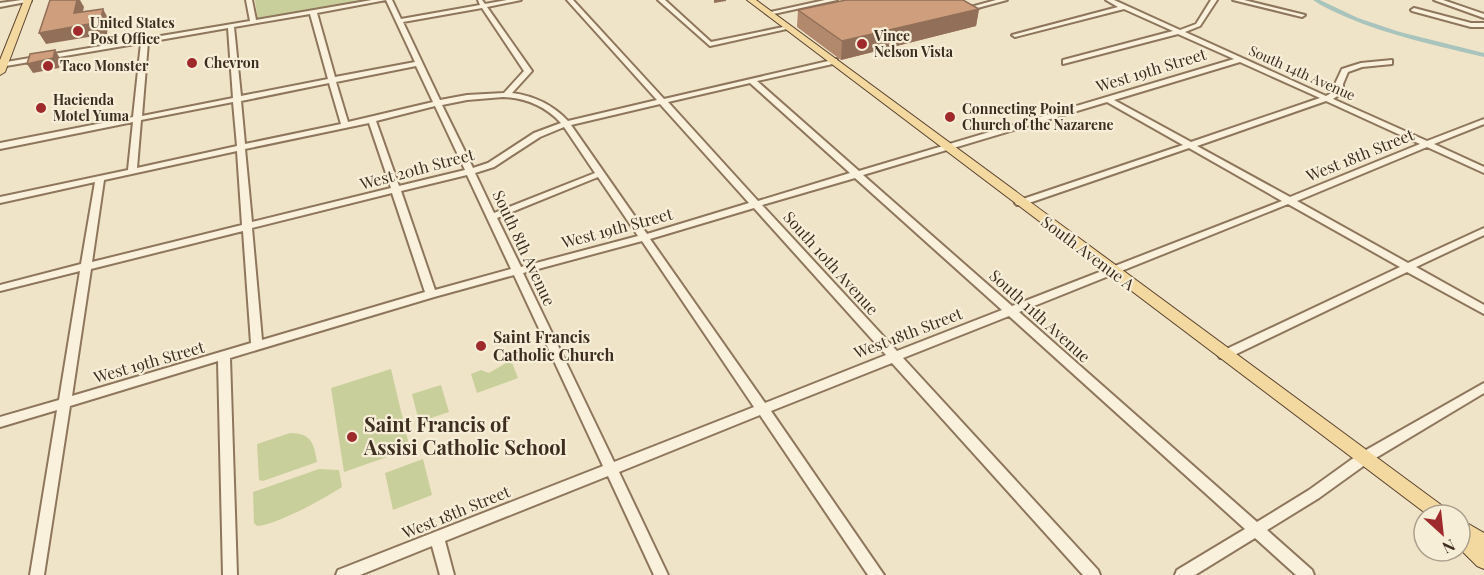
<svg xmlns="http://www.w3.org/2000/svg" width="1484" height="575" font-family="'Playfair Display',serif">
<rect width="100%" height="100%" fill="#f0e4c8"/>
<path fill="#c9cf9b" d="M255 0H373L258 20Z
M511 360 518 378 477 393 471 374 481 370 489 373Z
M391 369 410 449 344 472 331 388Z
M441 385 449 412 419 422 412 394Z
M290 433C312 433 314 444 317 462L263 481 259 480 257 444Z
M423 459 432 495 393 510 385 473Z
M319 469 339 470 342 487C325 498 277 525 257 526L254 523 253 492Z"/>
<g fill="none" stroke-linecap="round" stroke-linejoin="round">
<path fill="#a9c4bc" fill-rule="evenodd" d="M1313 0H1320L1358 18 1400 32 1484 53V57C1438 46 1390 36 1346 17 1335 12 1323 7 1313 0Z"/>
<defs>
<path id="minor" d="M22 0 31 1 0 7V3Z
M246 0H252L256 20 372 0H392L401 19 480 5 478 0H482L485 4 507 0H521L487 7 532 71 512 93C534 96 552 104 568 121L657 100 567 0H573L664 99 837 59V63L757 81 859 171 1234 59 1178 34 1063 64V60L1173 31 1124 9 1015 37 1012 35 1118 7 1106 0H1114L1180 30 1196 24 1211 0H1217L1200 26 1185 32 1326 96 1335 91V84L1342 69 1361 63 1392 60V64L1362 67 1348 72 1343 84V92L1333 99 1427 141 1484 119V124L1434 144 1484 167V173L1427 147 1297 201 1408 263 1484 228V235L1416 267 1484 305V314L1407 272 1228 358H1220L1218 355 1220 352 1400 267 1288 204 1019 312 1257 522 1309 490 1359 454 1484 383V393L1369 462 1319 498 1267 530 1312 570 1314 575H1296L1255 538 1195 575H1175L1177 570 1245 529 1009 316 903 358 1098 570 1100 575H1083L892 363 771 411 884 575H868L760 415 619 472 668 575H654L608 476 445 541 454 575H440L432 546 360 575H336L338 570 603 466 514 275 434 297 230 358 237 575H223L218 361 70 406 44 575H30L57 410 0 427V417L59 400 80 271 0 291V285L81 264 95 182 0 203V197L128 170 133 122 0 149V143L133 117 141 43 0 67V63L250 21ZM386 0 415 62 335 77 317 13ZM482 8 524 71 504 93 467 95 440 100 403 22ZM310 14 328 79 241 96 234 27ZM228 28 233 98 142 116 148 42ZM1240 62 1320 98 1191 142 1114 100ZM416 66 433 102 348 122 336 82ZM329 83 341 124 245 144 241 101ZM750 83 850 173 758 201 668 102ZM503 97C526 98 545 106 561 123L534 133 488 163 473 168 442 105 467 100ZM1326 101 1420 144 1290 197 1197 146ZM233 102 237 146 137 168 141 120ZM1107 102 1183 145 1017 201 1015 203 1017 205H1023L1189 148 1282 201 1012 306 863 175ZM660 104 749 203 647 234 571 125ZM435 106 465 170 399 186 376 121ZM369 123 391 188 252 222 245 149ZM564 127 595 173 494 213 475 173 494 167 540 137ZM237 151 242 225 92 262 104 180ZM467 175 511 269 435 290 401 191ZM598 177 638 236 521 267 497 218ZM855 178 1002 310 897 351 762 205ZM392 193 425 292 262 340 252 228ZM754 208 886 355 765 403 650 239ZM243 231 251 343 72 396 91 269ZM642 241 754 407 614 462 523 273Z
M658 0H665L711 42 788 26 791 28 710 46Z
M825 0H837L769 15 766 13Z
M996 0H1007L970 10 967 8Z
M1233 0H1244L1305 15 1302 17Z
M1434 0H1443L1484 14V18Z
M1414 8 1471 23H1484V27H1471L1412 11 1411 10Z"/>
<path id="major" d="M24 0H32L5 72 0 75V60Z
M747 0H756L1448 510 1451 515H1428Z
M1460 519 1484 533V569L1477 566 1460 549Z"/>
</defs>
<use href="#minor" stroke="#8d765c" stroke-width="4"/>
<use href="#major" stroke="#5b4430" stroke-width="2"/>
<use href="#minor" fill="#faf1dc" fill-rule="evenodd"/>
<use href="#major" fill="#f3d9a0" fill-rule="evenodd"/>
</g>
<path fill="#b2896c" d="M979 9 976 26 841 60 797 27 798 10Z"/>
<path fill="#916f58" d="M77 0H80L84 7 80 24 74 13Z
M714 0H726V1L714 3Z
M103 9 109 20 107 34 46 44 39 33Z
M979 9 976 26 841 60 842 41Z
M55 50 61 60 59 68 33 73 27 64Z"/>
<path fill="#cf9f7d" stroke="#916f58" stroke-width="1.5" d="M50 0H77L74 13 103 9 100 22 39 33Z
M846 0H963L979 9 842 41 798 10Z
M55 50 53 58 27 64 30 54Z"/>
<g fill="#9e2a2b" stroke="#f7eed8" stroke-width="2">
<circle cx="78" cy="31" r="6"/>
<circle cx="862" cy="44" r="6"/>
<circle cx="192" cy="63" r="6"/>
<circle cx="48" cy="66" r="6"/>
<circle cx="41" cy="108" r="6"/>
<circle cx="950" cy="117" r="6"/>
<circle cx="481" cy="346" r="6"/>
<circle cx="352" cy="437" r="6"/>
</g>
<g text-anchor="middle" stroke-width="4.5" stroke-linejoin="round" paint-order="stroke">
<g font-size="14" font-weight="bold" fill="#3d2e20" stroke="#f7eed8" text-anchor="start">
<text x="90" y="28">United States<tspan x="90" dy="16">Post Office</tspan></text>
<text x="874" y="41">Vince<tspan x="874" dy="16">Nelson Vista</tspan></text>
<text x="204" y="68">Chevron</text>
<text x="60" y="71">Taco Monster</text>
<text x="53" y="105">Hacienda<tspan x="53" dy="16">Motel Yuma</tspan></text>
<text x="962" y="114">Connecting Point<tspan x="962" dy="16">Church of the Nazarene</tspan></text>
</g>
<g font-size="14" fill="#3d2e20" stroke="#f7eed8">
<text transform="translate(1302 73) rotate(24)" y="5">South 14th Avenue</text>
</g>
<g font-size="16" fill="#3d2e20" stroke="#f7eed8">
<text transform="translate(1151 70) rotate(-17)" y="6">West 19th Street</text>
<text transform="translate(1360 155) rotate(-22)" y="6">West 18th Street</text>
<text transform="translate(417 169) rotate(-15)" y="6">West 20th Street</text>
<text transform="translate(617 228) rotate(-15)" y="6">West 19th Street</text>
<text transform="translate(524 248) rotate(65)" y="6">South 8th Avenue</text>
<text transform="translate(1088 253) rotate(37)" y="6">South Avenue A</text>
<text transform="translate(831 263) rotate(48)" y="6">South 10th Avenue</text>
<text transform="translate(1040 316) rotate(42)" y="6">South 11th Avenue</text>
<text transform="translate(908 333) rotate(-21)" y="6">West 18th Street</text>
<text transform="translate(149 362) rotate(-16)" y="6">West 19th Street</text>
<text transform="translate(456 512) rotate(-22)" y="6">West 18th Street</text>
</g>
<g font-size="16" font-weight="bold" fill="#3d2e20" stroke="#f7eed8" text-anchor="start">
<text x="493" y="343">Saint Francis<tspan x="493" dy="18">Catholic Church</tspan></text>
</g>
<g font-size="20" font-weight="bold" fill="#3d2e20" stroke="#f7eed8" text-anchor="start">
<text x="364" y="432">Saint Francis of<tspan x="364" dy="23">Assisi Catholic School</tspan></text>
</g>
</g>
<g transform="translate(1442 533) rotate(153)"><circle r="28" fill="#f7eed8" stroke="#ada18e" stroke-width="1.5"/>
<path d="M0-4.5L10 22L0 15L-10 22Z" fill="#9e2a2b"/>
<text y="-9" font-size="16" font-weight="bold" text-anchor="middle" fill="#3d2e20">N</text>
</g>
</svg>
